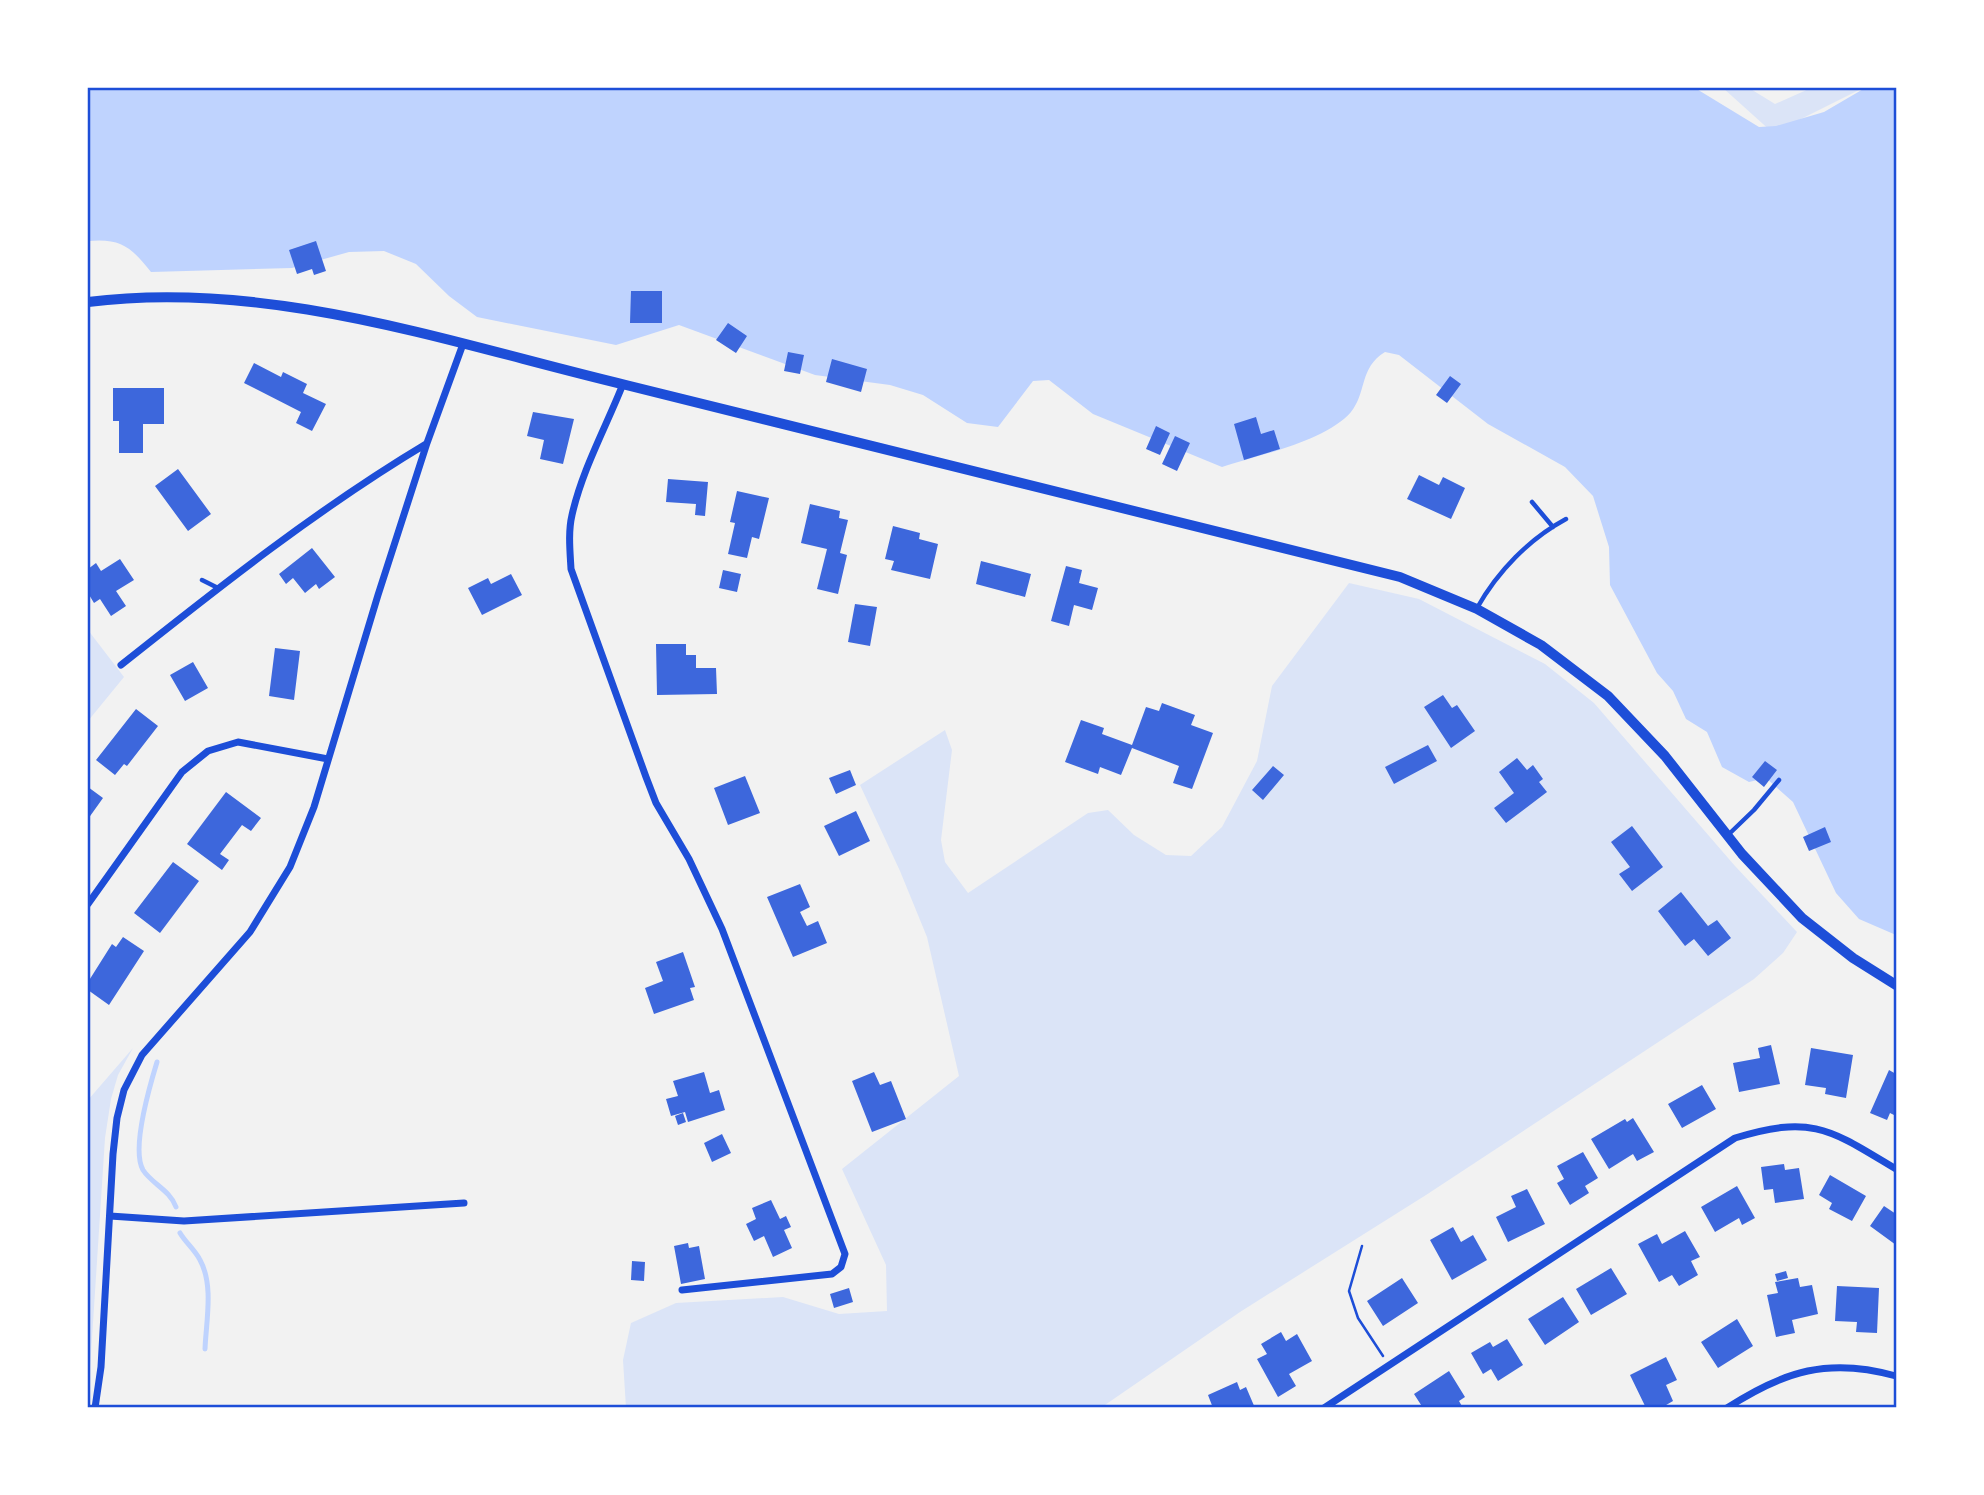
<svg xmlns="http://www.w3.org/2000/svg" width="1984" height="1495" font-family="Poppins,sans-serif">
<rect width="100%" height="100%" fill="#f2f2f2"/>
<path fill="#dbe4f7" d="M1723 88H1749L1775 104 1811 88H1863L1773 133Z
M1349 583 1419 599 1545 664 1594 703 1735 866 1797 932 1783 953 1754 979 1426 1195 1240 1312 1102 1407 626 1408 623 1360 631 1323 676 1303 783 1297 839 1314 887 1311 886 1265 842 1169 959 1076 927 937 900 871 860 785 945 730 952 750 941 840 945 862 968 893 1088 813 1108 810 1134 835 1166 855 1191 856 1222 827 1257 761 1272 686Z
M88 630 124 677 88 721Z
M133 1048 118 1075 111 1099 105 1138 90 1369 88 1368V1100Z"/>
<path fill="#bfd3fe" d="M88 88H1695L1759 127 1776 126 1824 112 1865 88H1896V935L1859 919 1836 893 1793 802 1766 778 1749 782 1722 767 1707 732 1686 719 1673 691 1657 673 1610 585 1609 547 1593 496 1565 467 1488 424 1399 355 1385 352C1359 368 1367 392 1351 412 1326 441 1259 455 1222 467L1093 414 1049 380 1033 381 998 427 967 423 923 395 890 385 815 375 679 325 616 345 477 317 449 296 416 264 384 251 349 252 292 268 151 272C131 247 121 238 88 241Z"/>
<g fill="none" stroke-linecap="round" stroke-linejoin="round">
<path stroke="#bfd3fe" stroke-width="5" d="M157 1062C150 1085 131 1149 143 1170 152 1184 170 1190 176 1207
M180 1233C186 1243 195 1250 200 1260 214 1285 206 1322 205 1349"/>
</g>
<path fill="#3d67dc" d="M316 241 326 271 314 275 312 269 297 274 289 250Z
M631 291H662V323H630Z
M728 323 747 336 736 353 716 340Z
M788 352 804 355 800 374 784 371Z
M832 359 867 369 861 392 826 382Z
M254 363 281 377 283 372 307 384 303 393 326 404 312 431 296 423 301 412 244 383Z
M1450 376 1461 384 1447 403 1436 395Z
M113 388H164V424H143V453H119V421H113Z
M533 412 574 419 563 464 540 459 544 440 527 436Z
M1256 417 1261 434 1274 430 1280 449 1244 460 1234 424Z
M1156 426 1170 433 1160 455 1146 449Z
M1175 436 1190 443 1177 471 1162 464Z
M178 469 211 514 188 531 155 486Z
M1419 475 1439 485 1443 477 1465 488 1451 519 1407 499Z
M668 479 708 482 705 516 695 515 696 504 666 502Z
M737 491 769 498 759 539 752 537 747 558 728 554 735 523 730 522Z
M810 504 840 511 839 518 848 520 840 553 847 555 838 594 817 589 827 549 801 543Z
M893 526 920 533 919 539 938 544 930 579 891 570 894 561 885 559Z
M312 548 335 577 319 589 316 584 305 593 293 578 286 584 279 574Z
M120 559 134 580 116 591 126 606 111 616 100 599 94 603 88 593V569L96 563 101 571Z
M981 561 1031 574 1025 597 976 584Z
M1066 566 1082 570 1079 583 1098 588 1092 610 1074 605 1069 626 1051 621Z
M723 570 741 574 737 592 719 588Z
M511 574 522 595 482 615 468 588 488 578 491 584Z
M855 604 877 607 870 646 848 642Z
M656 644H686V655H696V668H716L717 694 657 695Z
M275 648 300 651 294 700 269 696Z
M193 662 208 688 185 701 170 675Z
M1443 695 1452 708 1457 705 1475 731 1451 748 1424 707Z
M1162 703 1195 715 1191 725 1213 733 1192 789 1173 783 1179 766 1132 748 1121 775 1100 767 1098 774 1065 762 1081 720 1104 728 1102 734 1132 745 1146 707 1159 711Z
M136 709 158 726 127 766 124 764 115 775 96 760Z
M1428 745 1437 761 1394 784 1385 767Z
M1517 758 1527 770 1533 765 1543 779 1539 782 1547 792 1506 823 1494 808 1514 793 1499 772Z
M1765 761 1777 770 1764 787 1752 777Z
M1273 766 1284 775 1263 800 1252 790Z
M850 770 856 785 836 794 829 778Z
M745 776 760 813 728 825 714 788Z
M88 787 103 798 88 819Z
M226 792 261 818 251 831 242 825 220 854 229 860 222 870 187 844Z
M856 811 870 841 839 856 824 826Z
M1632 826 1663 867 1632 891 1619 874 1630 867 1611 842Z
M1825 827 1831 842 1809 851 1803 837Z
M173 862 199 881 160 933 134 913Z
M800 884 810 907 800 912 807 926 818 921 827 943 793 957 767 897Z
M1681 892 1708 926 1717 920 1731 938 1708 956 1694 939 1685 946 1658 911Z
M123 937 144 951 109 1005 88 990V982L112 944 116 947Z
M683 952 695 987 690 988 694 1000 654 1014 645 988 663 981 656 962Z
M1771 1045 1780 1084 1739 1092 1733 1063 1760 1058 1758 1048Z
M1811 1048 1853 1055 1846 1098 1825 1094 1826 1088 1805 1085Z
M1889 1070 1896 1074V1116L1890 1113 1887 1120 1870 1113Z
M704 1072 710 1093 719 1090 725 1110 688 1122 685 1112 671 1116 666 1099 678 1096 673 1081Z
M874 1072 880 1085 891 1081 906 1119 872 1132 852 1081Z
M1702 1085 1716 1109 1682 1128 1668 1104Z
M683 1113 686 1122 678 1125 675 1116Z
M1633 1118 1654 1152 1637 1161 1633 1154 1609 1169 1591 1139 1625 1119 1627 1122Z
M722 1134 731 1153 712 1162 704 1143Z
M1583 1152 1598 1178 1585 1186 1589 1193 1570 1205 1557 1183 1564 1179 1557 1166Z
M1784 1164 1785 1170 1799 1168 1804 1199 1775 1203 1773 1189 1764 1190 1761 1167Z
M1830 1175 1866 1196 1852 1221 1829 1209 1832 1203 1819 1195Z
M1737 1186 1755 1218 1742 1225 1739 1218 1715 1232 1701 1207Z
M1527 1189 1545 1224 1508 1242 1496 1217 1516 1207 1511 1196Z
M771 1200 780 1219 786 1216 791 1227 784 1230 792 1248 773 1257 764 1236 754 1241 746 1224 756 1219 752 1208Z
M1884 1206 1896 1214V1245L1870 1226Z
M1453 1227 1461 1242 1473 1235 1487 1260 1452 1280 1430 1240Z
M1685 1231 1700 1257 1691 1261 1698 1275 1679 1286 1672 1275 1659 1282 1638 1244 1657 1234 1662 1244Z
M688 1243 689 1248 699 1246 705 1279 681 1284 674 1246Z
M632 1261 645 1262 644 1281 631 1280Z
M1611 1268 1627 1294 1591 1315 1576 1289Z
M1786 1271 1788 1278 1777 1281 1775 1274Z
M1402 1278 1418 1303 1383 1326 1367 1301Z
M1798 1278 1800 1287 1812 1285 1818 1314 1792 1320 1795 1333 1776 1337 1767 1295 1778 1293 1775 1282Z
M1837 1286 1879 1288 1877 1333 1856 1332 1857 1322 1835 1321Z
M849 1288 853 1302 834 1308 830 1294Z
M1563 1297 1579 1322 1545 1345 1528 1319Z
M1737 1319 1753 1346 1718 1368 1701 1342Z
M1281 1332 1286 1341 1297 1334 1312 1361 1289 1374 1296 1386 1278 1397 1257 1359 1267 1354 1261 1344Z
M1507 1339 1523 1365 1498 1381 1491 1369 1483 1374 1471 1353 1490 1342 1493 1347Z
M1666 1357 1677 1380 1666 1385 1673 1401 1661 1408H1646L1630 1375Z
M1449 1371 1465 1397 1459 1401 1463 1408H1423L1414 1394Z
M1237 1382 1240 1390 1246 1387 1255 1408H1213L1208 1395Z"/>
<g fill="none" stroke-linecap="round" stroke-linejoin="round">
<path stroke="#1d4ed8" stroke-width="2.5" d="M1362 1246 1349 1291 1358 1318 1383 1356"/>
<path stroke="#1d4ed8" stroke-width="4.5" d="M1532 502 1553 527
M202 580 218 588
M1477 608C1498 571 1529 539 1566 519
M1728 835 1754 810 1779 780"/>
<path stroke="#1d4ed8" stroke-width="7" d="M623 384C606 427 582 470 572 515 568 532 570 551 571 569L646 777 656 803 689 859 722 929 845 1254 841 1267 832 1274 682 1290
M121 665C219 587 319 508 426 444
M88 904 182 772 208 751 238 742 328 759
M110 1216 184 1221 464 1203
M95 1408 101 1367 113 1154 117 1118 124 1090 142 1055 250 932 290 867 314 807 378 595 427 443 463 344
M1324 1408 1735 1138C1813 1114 1831 1130 1896 1169
M1727 1408C1784 1371 1829 1357 1896 1376"/>
<path stroke="#1d4ed8" stroke-width="10" d="M88 302C271 279 450 343 626 385 884 447 1142 512 1400 577L1477 609 1541 645 1608 696 1665 756 1742 854 1802 918 1853 958 1896 985"/>
</g>
<rect width="1984" height="1495" fill="none" stroke="#ffffff" stroke-width="178"/>
<rect x="89" y="89" width="1806" height="1317" fill="none" stroke="#1d4ed8" stroke-width="2.5"/>
</svg>
